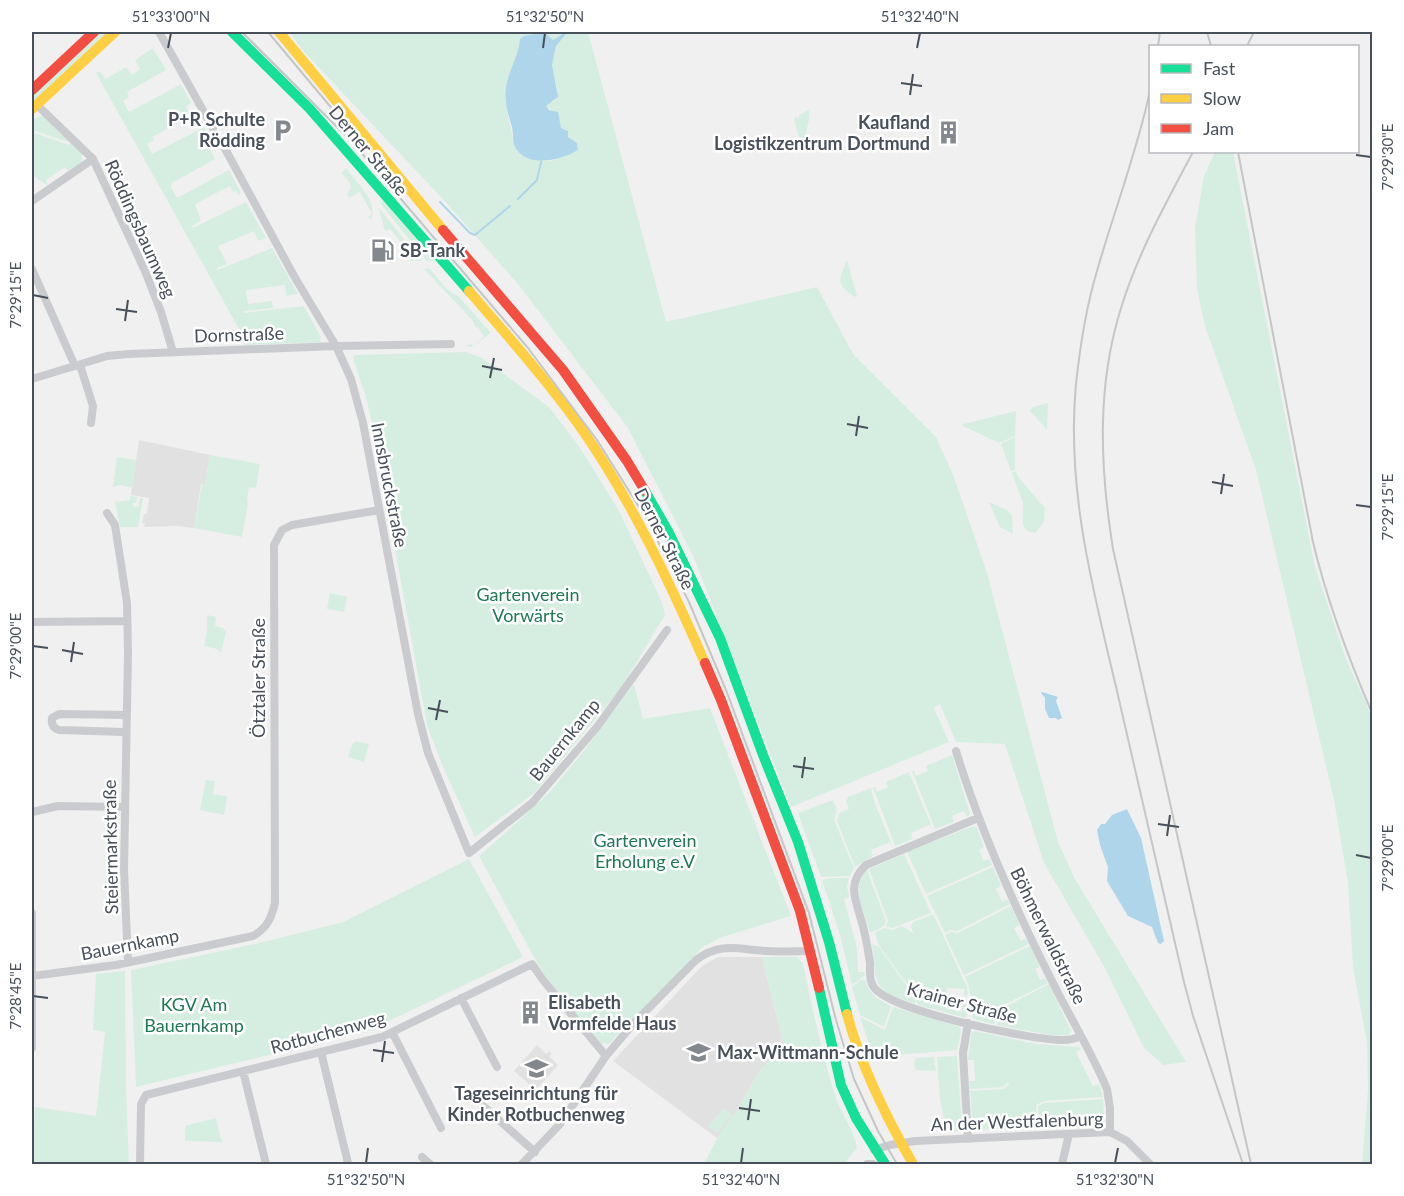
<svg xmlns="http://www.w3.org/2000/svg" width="1404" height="1196" font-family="Lato,sans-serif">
<rect width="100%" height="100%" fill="#f0f0f0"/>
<path fill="#e2e1e1" d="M139 440 210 455 205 484H201L194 528 178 526 144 527 145 523H142L144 514H147L149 498 131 495Z
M718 957H762L784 1045 758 1073 737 1111 717 1138 613 1061 702 966Z
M537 1045 546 1054 549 1051 552 1054 549 1056 558 1065 536 1090 514 1071Z"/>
<path fill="#d6eee2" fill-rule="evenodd" d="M98 32H108L32 105V94Z
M289 32H588L666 322 817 287 853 354 936 437 954 477 987 573 1058 842 1075 879 1186 1062 1163 1065 1144 1048 1105 968 1044 863 1005 744 956 742 940 704 934 708 949 742 791 807 694 558 628 428 518 284 441 197 304 52ZM544 32 553 40 563 33 566 34 556 46 552 65V72L558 91 555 101 550 102 546 106 551 110 561 128 565 129 568 137 577 143 578 150C543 166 545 165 514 144L507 110 506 88 524 36Z
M153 48 166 70 127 92 129 97 123 101 129 112 181 84 191 103 186 106 191 116 152 137 154 140 147 144 152 154 204 127 215 146 210 149 215 159 172 183 171 187 177 198 229 170 241 193 239 195 236 191 233 192 230 186 195 204 201 221 192 226 193 228 246 202 266 238 258 241 254 231 218 246 227 264 217 268V270L272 248 298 294 286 296 285 285 246 290 248 304 272 301 273 308 244 311V313L304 306 321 337 320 342 245 345 243 336 96 73 99 71 106 79 126 67 132 75 140 69 135 60Z
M809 110V120L802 149 794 119 796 116 797 118H799V115Z
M42 116 69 140 68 142 32 130V123L37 117Z
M32 132 69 145 71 142 82 152V162L68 171 65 167 46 180 48 186 32 175Z
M1215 152H1233L1315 567 1346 659 1372 717V1164H1362L1368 1090 1367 1043 1353 967 1348 883 1334 800 1256 470 1205 326 1197 289 1195 228 1204 176Z
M346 168C355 182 379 200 371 219L368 217 372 214 360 192 349 198 347 194 351 188 350 183 342 173Z
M383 200 435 261H427L380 203Z
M378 207 422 261H409L413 256 390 229 385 231Z
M847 260 857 296 855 297C835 285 839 280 847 260Z
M429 268 448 290 459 297 491 333 472 347 466 346 471 344 473 346 484 337 478 327 476 328 473 321 424 269Z
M466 352 482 358 549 407 579 446 618 509 662 602 665 615 621 688 534 793 475 837 442 765 427 725 373 428 367 401 353 358 355 355Z
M1048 403 1047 430 1030 411 1033 407Z
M1016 411 1015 436 999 443 963 426V424Z
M1015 437V470L1011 471 1001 444Z
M210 455 260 464 256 488 249 487 247 499 248 504 242 537 194 528 202 484H205Z
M117 457 136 460 132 488 120 485 113 487Z
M1016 471 1018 477 1045 508 1044 522 1035 533 1027 531 1023 525V503L1012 473Z
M130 496 137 497 136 503H133V506L138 507 140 498H143L138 527H120L115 502 130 500Z
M989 502 1007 510 1012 515 1013 534 1000 527Z
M330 593 347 597 344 612 327 609Z
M207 615 216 617 215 626 223 628 226 632 221 653 217 649 204 646 207 631Z
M634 684 643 719 710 708 791 916 722 937 703 947 609 1044 599 1043 546 977 536 961 479 856 548 794 583 752Z
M356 741 369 744 364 762 348 757 352 744Z
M952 755 970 814 967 817 964 811 952 816 954 822 935 829 912 771H914L916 776 928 771 926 766Z
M909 772 933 830 930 825 911 833 913 839 895 846 873 787H875L877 792 888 787 886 782Z
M206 780 215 781 213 794 227 796 224 815 200 810Z
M871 788 875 804 893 847 890 842 871 850 873 856 855 867 837 821 839 813 849 809 846 801 848 797Z
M833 800 837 810 834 820 854 868 850 876 821 877 798 813Z
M973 826 977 828 984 847 979 850 984 861 989 859 992 865 926 894 907 852Z
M904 854 931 913 892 928 886 926 888 921 869 869Z
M469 859 523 957 368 1031 136 1087 131 970 255 944 343 922Z
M993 867 1001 886 996 889 1002 902 1008 900 1010 904 957 931 950 930 945 933 927 896Z
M867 870 886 921C884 928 876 931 870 932 864 912 850 887 867 870Z
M832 878H849L847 886 849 897 844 899 857 948 858 972H864L865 975 852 985 840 935 822 880Z
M1011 906 1020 925 1014 928 1021 941 1026 938 1029 944 964 975 945 935 951 932 958 933Z
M932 915 934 916 967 987 968 995 964 996V989L947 988 946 1009 962 1011 963 1004 968 1005 966 1018 918 1005 916 997 878 944 875 933 884 928 893 930 901 926 914 933 911 927 913 922Z
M872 944 879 947 914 996 916 1004C871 989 877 987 872 944Z
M1030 946 1040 967 1035 969 1040 980 1045 978 1048 983 1003 1005 994 1024 973 1019 969 987 965 977Z
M762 957H797L803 963C812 1008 822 1052 835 1096 841 1114 854 1129 857 1148L844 1164H704L721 1131 737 1111 758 1073 784 1045Z
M125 971 126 1084 129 1164H32L35 1107 96 1116 105 1032 93 1030 96 974Z
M861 980H865C869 994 878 999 891 1006L884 1027 860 1015 852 987Z
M1049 984 1071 1031 1069 1035H1050L996 1025 1005 1007Z
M893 1007 960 1027 961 1032 957 1050 896 1055 889 1058 884 1055 874 1059 860 1017 885 1030Z
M974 1031 1036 1044 1079 1047 1081 1049 1076 1052 1093 1086 1099 1084 1103 1097 1044 1101 1036 1105 1037 1125 979 1130 973 1129 970 1091 1004 1089 1009 1084 1008 1082 1003 1087 970 1089 969 1081H975L974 1060H968L971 1034Z
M957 1056 962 1127 956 1132 946 1131 940 1099 937 1057Z
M934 1057 936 1071 916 1070 914 1064 916 1058Z
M1103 1099 1104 1115 1099 1121 1039 1125 1038 1106 1044 1103Z
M724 1108 732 1115 717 1133 708 1126Z
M216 1118 222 1142 185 1141V1126Z"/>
<path fill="#aed5e9" d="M544 32 553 40 564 33 566 34 556 46 552 65 558 97 546 106 549 110 558 112 561 128 568 131V137L577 143 578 150C562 160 527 169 515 147 512 141 514 131 511 124 508 113 504 101 506 88 508 71 519 56 520 39L524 36Z
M1042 692 1058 697 1056 701 1062 718 1058 720 1056 718H1049L1045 709V698L1041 693Z
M1127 809 1141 838 1164 941 1161 944 1158 943 1152 927 1128 916 1107 881 1108 867 1100 845 1097 830 1101 824H1105L1112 815Z"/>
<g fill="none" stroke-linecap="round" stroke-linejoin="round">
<path stroke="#aed5e9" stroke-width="2" d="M518 199 537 180 541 162
M440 202 470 233 475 235 510 206"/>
<path stroke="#cacbce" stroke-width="8" d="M159 32 213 128
M36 104 93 159 145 271 161 312 173 352
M223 145 294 276 336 346 351 379 363 423 418 714 428 753 469 853 532 803 597 727 667 630
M32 201 93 159
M32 269 75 366
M80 365 93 406 91 423
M32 379 107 356 129 354 336 346 451 344
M107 513 115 525 127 603 128 653 124 869 128 962
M32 622 127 621
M125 732 59 730C53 728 51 724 52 718L59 714 126 715
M956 751C981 832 1015 908 1053 983 1071 1019 1092 1053 1107 1089L1110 1108V1132
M32 812 58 806 125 807
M978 818 866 865C846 884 856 900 862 923 866 936 868 950 870 963 870 971 869 980 873 986 887 1011 1032 1040 1063 1040 1070 1040 1075 1039 1081 1036
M32 913V1048
M32 976 116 965 253 936C267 928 271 919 275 903L274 545 282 530 292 525 379 510
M461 998 497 1067
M968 1023 963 1053 968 1139
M392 1032 441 1128
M321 1052 348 1163
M243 1071 266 1164
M483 1106 535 1152
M874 1150 890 1145 915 1141 1110 1132 1127 1141 1150 1164
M422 1157 430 1164
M140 1164 141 1104 146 1095 382 1037 532 964 543 980 606 1056
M522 1164 560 1124 606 1056 634 1023 696 960C721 941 740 950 768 951 782 952 797 951 811 951
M867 1164H873
M1062 1164 1069 1134"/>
<path stroke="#16e098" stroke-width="10" d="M232 32 309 108 469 291
M645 491 668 531 720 638 763 755 798 842 829 942 847 1014
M819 988 841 1085 856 1118 885 1164"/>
<path stroke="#ffcf43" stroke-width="10" d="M279 32 443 230
M32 109 115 32
M469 291C507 335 545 378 579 425 631 499 669 581 705 663
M847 1014C861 1067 886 1117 913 1164"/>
<path stroke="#f24e42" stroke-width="10" d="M32 90 94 32
M443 230 563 370 627 461 645 491
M705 663 721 700 800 911 819 988"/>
<path stroke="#c5c6c8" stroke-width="2" d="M242 32 354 144 528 348 597 440 646 518 689 602 726 690 809 913 836 1020 854 1079 878 1131 897 1164
M268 32 334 111
M1207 32 1211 46
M1158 46 1160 32
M1247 46 1254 32
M1150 91C1137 152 1114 211 1097 271 1086 308 1080 346 1076 384 1066 489 1093 590 1117 691 1139 788 1162 885 1184 982L1193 1016 1243 1164
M1193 152C1167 201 1139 251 1122 305 1096 385 1100 468 1113 549L1251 1164
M1238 152 1313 542C1327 601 1348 657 1372 713"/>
</g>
<path fill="none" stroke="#48505b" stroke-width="2" d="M168 48 171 33M543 48 545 33M917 48 920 33M901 83 922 86M910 95 913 74M1356 155 1371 157M33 295 48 298M116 309 137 312M125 321 128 300M482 366 502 370M490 378 494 358M847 424 868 428M856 436 859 416M1212 482 1233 486M1221 494 1224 474M1356 505 1371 507M33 646 48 648M62 650 83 654M71 662 74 642M428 708 448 712M436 720 440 700M793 766 814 769M802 778 805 757M1158 824 1179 827M1167 836 1170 815M1356 855 1371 858M33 996 48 998M373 1050 394 1053M382 1062 385 1041M739 1108 760 1111M748 1120 751 1099M366 1163 368 1148M741 1163 743 1148M1115 1163 1118 1148"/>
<defs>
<symbol id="parking-bare" viewBox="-9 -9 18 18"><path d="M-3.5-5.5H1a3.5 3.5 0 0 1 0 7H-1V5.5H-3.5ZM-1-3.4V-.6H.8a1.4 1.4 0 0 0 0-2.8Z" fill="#83888f" stroke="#fff" stroke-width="2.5" paint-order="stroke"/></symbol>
<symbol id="building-bare" viewBox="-9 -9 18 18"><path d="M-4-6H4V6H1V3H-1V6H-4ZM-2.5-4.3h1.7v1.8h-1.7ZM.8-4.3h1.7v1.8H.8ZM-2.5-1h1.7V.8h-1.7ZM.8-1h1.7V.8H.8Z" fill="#83888f" stroke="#fff" stroke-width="2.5" paint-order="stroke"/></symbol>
<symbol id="fuel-bare" viewBox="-9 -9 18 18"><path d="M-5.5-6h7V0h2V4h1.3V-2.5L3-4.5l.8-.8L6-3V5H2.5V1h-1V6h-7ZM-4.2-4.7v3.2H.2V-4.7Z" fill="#83888f" stroke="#fff" stroke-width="2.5" paint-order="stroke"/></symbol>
<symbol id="school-bare" viewBox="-9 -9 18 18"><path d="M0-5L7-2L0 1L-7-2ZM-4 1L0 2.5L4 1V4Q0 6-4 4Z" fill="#83888f" stroke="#fff" stroke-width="2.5" paint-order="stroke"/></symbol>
</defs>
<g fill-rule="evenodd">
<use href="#parking-bare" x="266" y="114" width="33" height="33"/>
<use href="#building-bare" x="932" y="116" width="33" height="33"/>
<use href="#fuel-bare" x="366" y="234" width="33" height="33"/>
<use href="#building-bare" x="514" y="996" width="33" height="33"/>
<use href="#school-bare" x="682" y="1036" width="33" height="33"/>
<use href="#school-bare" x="520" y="1052" width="33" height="33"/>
</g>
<g text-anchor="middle" stroke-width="5" stroke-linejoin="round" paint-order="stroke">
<g font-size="18" font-weight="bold" fill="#48505b" stroke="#fff" text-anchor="start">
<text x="265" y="126" text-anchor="end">P+R Schulte<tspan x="265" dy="21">Rödding</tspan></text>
<text x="930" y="129" text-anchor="end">Kaufland<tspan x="930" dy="21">Logistikzentrum Dortmund</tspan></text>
<text x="400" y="257">SB-Tank</text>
<text x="548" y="1009">Elisabeth<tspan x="548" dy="21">Vormfelde Haus</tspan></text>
<text x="717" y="1059">Max-Wittmann-Schule</text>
<text x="536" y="1100" text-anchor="middle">Tageseinrichtung für<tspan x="536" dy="21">Kinder Rotbuchenweg</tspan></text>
</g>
<g font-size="18" fill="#48505b" stroke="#fff">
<text transform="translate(368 151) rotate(50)" y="6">Derner Straße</text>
<text transform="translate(140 229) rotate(66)" y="6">Röddingsbaumweg</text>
<text transform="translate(239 335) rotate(-2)" y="6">Dornstraße</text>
<text transform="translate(389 485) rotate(79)" y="6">Innsbruckstraße</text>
<text transform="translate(664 539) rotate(63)" y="6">Derner Straße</text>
<text transform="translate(259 678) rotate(-90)" y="6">Ötztaler Straße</text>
<text transform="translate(565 740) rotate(-51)" y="6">Bauernkamp</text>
<text transform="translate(111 847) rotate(-91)" y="6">Steiermarkstraße</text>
<text transform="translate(1048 936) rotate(64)" y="6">Böhmerwaldstraße</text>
<text transform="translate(130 945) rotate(-11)" y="6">Bauernkamp</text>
<text transform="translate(962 1003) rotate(15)" y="6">Krainer Straße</text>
<text transform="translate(328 1033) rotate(-15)" y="6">Rotbuchenweg</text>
<text transform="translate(1017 1122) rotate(-2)" y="6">An der Westfalenburg</text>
</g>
<g font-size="18" fill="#1e7856" stroke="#fff">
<text x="528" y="601">Gartenverein<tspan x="528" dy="21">Vorwärts</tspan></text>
<text x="645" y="847">Gartenverein<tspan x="645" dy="21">Erholung e.V</tspan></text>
<text x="194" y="1011">KGV Am<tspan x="194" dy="21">Bauernkamp</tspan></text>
</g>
</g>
<rect width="1404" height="1196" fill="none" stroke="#ffffff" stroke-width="66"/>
<rect x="1149" y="45" width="210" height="108" fill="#ffffff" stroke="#b6b9bd" stroke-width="1.5"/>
<rect x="1161" y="64" width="30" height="9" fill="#16e098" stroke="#b6b9bd" stroke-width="1.5"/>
<text x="1203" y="75" font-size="18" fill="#48505b">Fast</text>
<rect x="1161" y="94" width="30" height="9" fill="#ffcf43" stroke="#b6b9bd" stroke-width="1.5"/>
<text x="1203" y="105" font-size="18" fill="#48505b">Slow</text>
<rect x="1161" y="124" width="30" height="9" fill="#f24e42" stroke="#b6b9bd" stroke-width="1.5"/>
<text x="1203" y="135" font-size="18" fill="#48505b">Jam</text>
<rect x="33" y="33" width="1338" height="1130" fill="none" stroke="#48505b" stroke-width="2"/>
<g font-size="15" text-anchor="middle" fill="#48505b">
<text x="171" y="22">51°33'00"N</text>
<text x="545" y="22">51°32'50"N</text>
<text x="920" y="22">51°32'40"N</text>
<text transform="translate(1388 157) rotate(-90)" y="5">7°29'30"E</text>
<text transform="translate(16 295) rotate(-90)" y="5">7°29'15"E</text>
<text transform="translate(1388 507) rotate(-90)" y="5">7°29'15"E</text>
<text transform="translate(16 646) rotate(-90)" y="5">7°29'00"E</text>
<text transform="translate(1388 858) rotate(-90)" y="5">7°29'00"E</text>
<text transform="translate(16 996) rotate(-90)" y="5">7°28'45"E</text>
<text x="366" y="1185">51°32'50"N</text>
<text x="741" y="1185">51°32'40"N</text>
<text x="1115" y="1185">51°32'30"N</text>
</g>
</svg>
